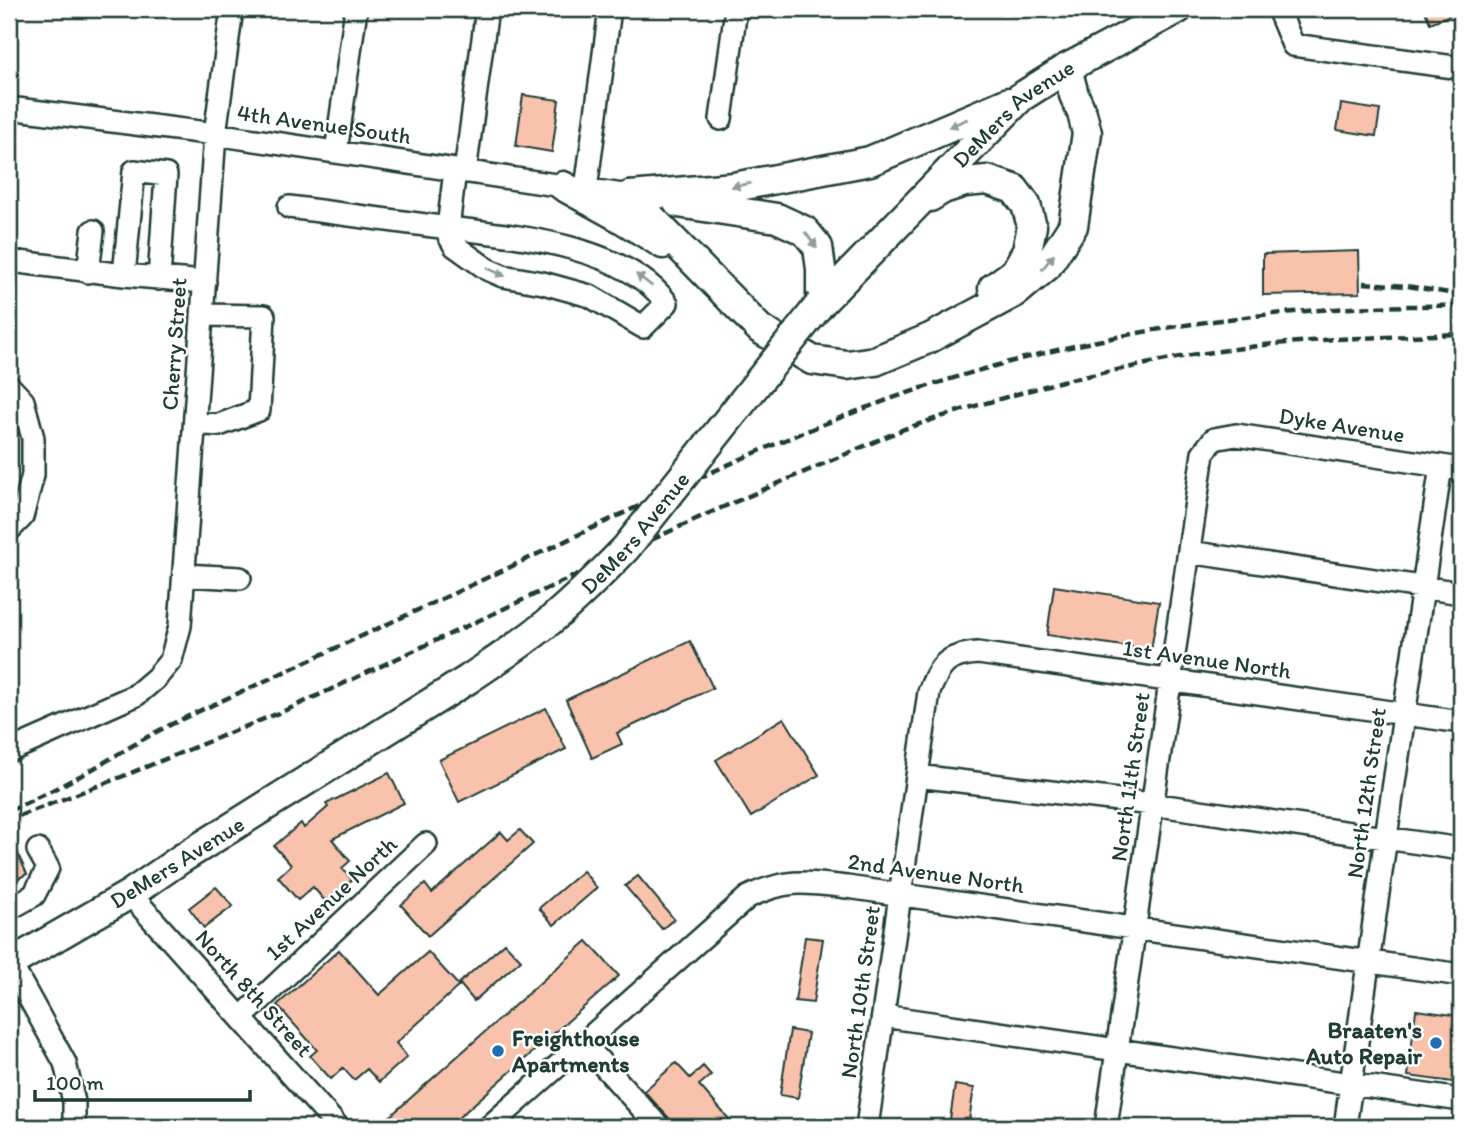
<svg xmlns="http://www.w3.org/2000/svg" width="1470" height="1136" font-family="Itim,sans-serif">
<rect width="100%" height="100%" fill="#fff"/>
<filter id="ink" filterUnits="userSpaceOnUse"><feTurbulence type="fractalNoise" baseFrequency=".0143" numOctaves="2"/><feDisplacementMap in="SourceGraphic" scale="14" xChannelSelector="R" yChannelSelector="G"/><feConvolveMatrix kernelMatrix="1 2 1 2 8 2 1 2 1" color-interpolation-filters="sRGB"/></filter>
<g filter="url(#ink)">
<path fill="#f9c2ad" stroke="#1f3d34" stroke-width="2" d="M1424 9H1461V11L1430 23Z
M523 95 559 100 552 152 516 146Z
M1341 104 1380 110 1376 136 1337 130Z
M1359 251 1360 293 1263 295V254Z
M1054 586 1159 602 1151 650 1047 635Z
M690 641 713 688 617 733 622 744 592 758 566 700Z
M546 708 566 749 459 802 439 760Z
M784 718 819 775 751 817 716 760Z
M389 773 404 803 332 839 350 861 342 868 352 880 326 902 313 887 298 900 278 877 291 865 274 846 301 823 304 828 328 807 326 804Z
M520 830 533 844 428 936 401 905 425 884 432 893 501 832 508 840Z
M9 834 27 874 9 883Z
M583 871 597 888 554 925 539 908Z
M638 876 674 919 662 929 625 886Z
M216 887 233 906 204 928 189 908Z
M805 937 823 939 813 1003 795 1001Z
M587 941 619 976 448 1127H378Z
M505 943 521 960 474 1001 459 983Z
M339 950 379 995 428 952 459 986 396 1043 407 1057 379 1082 367 1069 354 1080 343 1068 331 1079 310 1056 317 1050 277 1005Z
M1416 1010 1461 1016 1458 1055H1461V1083L1408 1076Z
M790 1030 808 1033 798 1098 780 1095Z
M676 1063 690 1078 703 1066 711 1075 699 1085 736 1127H675L669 1118 644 1091Z
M955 1085 974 1088 968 1127 949 1126Z"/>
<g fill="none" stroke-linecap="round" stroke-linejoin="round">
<defs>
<path id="minor" d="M1278 9 1293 45 1461 68
M9 108 215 134 630 196
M721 119 736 9
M336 152 356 9
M465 172 487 9
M586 189 610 9
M289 207C337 213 385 220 433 226 504 235 621 242 667 303L643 327 590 296 543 283 503 276 487 269 455 246 449 236 448 228 455 170
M9 257 11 261 124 275 134 171 166 175 159 279
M88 272 93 231
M124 275 205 282
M9 386 23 401 33 438V475L22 517 9 530
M195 423 219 425 259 410 264 316 202 315
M1189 552 1461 593
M184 575 240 578
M9 751 136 695 156 678 171 660 180 626 215 134 232 9
M917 776 1152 804 1461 849
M130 894 338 1127
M9 909 34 895 48 868 38 850
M9 961 65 1063 74 1102V1127
M883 1016 1461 1100
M241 1018 426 844
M584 1044 659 1127
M489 1127 748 897C788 878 805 882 847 887L1461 975
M867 1127 929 692C940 664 947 655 978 653L1461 722
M1106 1127 1203 453 1214 439 1236 435 1461 469
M1345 1127 1386 837 1441 466"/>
<g id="major">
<path d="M563 186 621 218 663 244"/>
<path d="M630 196 760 329 812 360 847 365 875 361 930 338 1016 292 1047 266 1073 226 1087 133 1082 113 1074 95 1067 68"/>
<path d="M630 196 734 187 870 161 1009 102"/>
<path d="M930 197 943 189 965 182 987 180 1014 189 1026 205 1032 226 1027 251 1015 272 993 288"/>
<path d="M678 203 777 218 805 231 818 247 821 269V303"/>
<path id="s1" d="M821 303 1021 97 1067 68 1178 9"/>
<path d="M9 964 130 894 181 859"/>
</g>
</defs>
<use href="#minor" stroke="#1f3d34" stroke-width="26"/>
<use href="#major" stroke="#1f3d34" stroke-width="33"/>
<use href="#minor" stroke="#fff" stroke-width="21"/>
<use href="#major" stroke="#fff" stroke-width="28"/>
<path stroke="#1f3d34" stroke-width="4.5" stroke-dasharray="10 5" stroke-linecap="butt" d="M1363 283 1407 286 1461 295
M9 811C30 801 51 791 72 780 102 765 130 746 160 730 195 712 231 697 267 680 342 645 418 610 493 575 609 521 723 463 842 417 1038 340 1251 303 1461 306
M19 816 121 777 291 708 707 514 904 429 965 409 1062 381 1191 355 1264 345 1335 339 1461 334"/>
<defs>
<g id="major-bridge">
<path id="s2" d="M181 859 467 680C495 661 525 642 551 620 578 597 602 573 626 548L821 303"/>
</g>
</defs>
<use href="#major-bridge" stroke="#1f3d34" stroke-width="33" stroke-linecap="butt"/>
<use href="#major-bridge" stroke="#fff" stroke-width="28"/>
</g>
<defs><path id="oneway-solid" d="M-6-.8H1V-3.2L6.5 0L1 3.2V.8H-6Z" transform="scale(1.75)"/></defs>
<g fill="#8f9e9a">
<use href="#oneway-solid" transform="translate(958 123) rotate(157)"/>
<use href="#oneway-solid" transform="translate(741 185) rotate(170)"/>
<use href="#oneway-solid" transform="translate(811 240) rotate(53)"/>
<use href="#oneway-solid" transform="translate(1048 262) rotate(-51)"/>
<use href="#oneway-solid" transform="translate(496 272) rotate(24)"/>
<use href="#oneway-solid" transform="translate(644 280) rotate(-143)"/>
</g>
</g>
<g fill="#1f6fb2" stroke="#fff" stroke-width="2.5">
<circle cx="1436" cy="1043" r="7"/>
<circle cx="498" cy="1051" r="7"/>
</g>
<g text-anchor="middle" stroke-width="5" stroke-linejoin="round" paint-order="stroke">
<g font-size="23" fill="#1f3d34" stroke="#fff">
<text dy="8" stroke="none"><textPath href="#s1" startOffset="271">DeMers Avenue</textPath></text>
<text transform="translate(324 124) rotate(8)" y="8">4th Avenue South</text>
<text transform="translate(174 344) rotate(-86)" y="8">Cherry Street</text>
<text transform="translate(1342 425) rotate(9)" y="8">Dyke Avenue</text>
<text dy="8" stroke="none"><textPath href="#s2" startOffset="562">DeMers Avenue</textPath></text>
<text transform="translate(1207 659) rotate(8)" y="8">1st Avenue North</text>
<text transform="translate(1130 777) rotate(-82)" y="8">North 11th Street</text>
<text transform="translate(1366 793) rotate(-82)" y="8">North 12th Street</text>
<text transform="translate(177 862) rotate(-32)" y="8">DeMers Avenue</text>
<text transform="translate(936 873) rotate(8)" y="8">2nd Avenue North</text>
<text transform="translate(331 898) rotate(-43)" y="8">1st Avenue North</text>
<text transform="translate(860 992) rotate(-82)" y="8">North 10th Street</text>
<text transform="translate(254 993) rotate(48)" y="8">North 8th Street</text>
</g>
<g font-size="23" font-weight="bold" fill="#1f3d34" stroke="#fff" text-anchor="end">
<text x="1422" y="1038">Braaten's<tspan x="1422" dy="26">Auto Repair</tspan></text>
<text x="512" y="1046" text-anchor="start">Freighthouse<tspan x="512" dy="26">Apartments</tspan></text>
</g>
</g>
<rect width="1470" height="1136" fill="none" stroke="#fff" stroke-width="35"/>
<rect x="18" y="18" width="1435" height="1101" fill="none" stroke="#1f3d34" stroke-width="2.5" filter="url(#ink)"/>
<path d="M35 1090v10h215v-10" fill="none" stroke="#1f3d34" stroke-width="3.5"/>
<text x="46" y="1090" font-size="21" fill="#1f3d34" stroke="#ffffff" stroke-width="5" paint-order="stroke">100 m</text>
</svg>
